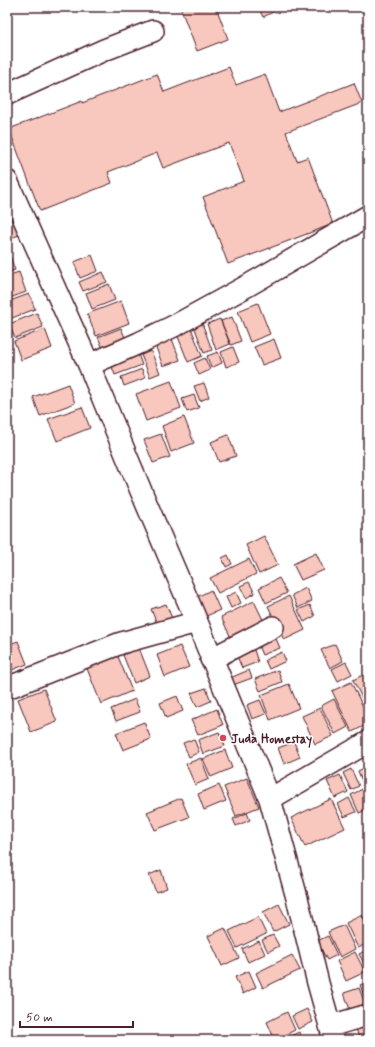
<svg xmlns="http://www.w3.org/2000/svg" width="375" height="1047" font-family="Mynerve,sans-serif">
<rect width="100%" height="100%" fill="#fff"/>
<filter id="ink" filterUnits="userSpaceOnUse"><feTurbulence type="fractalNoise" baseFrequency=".025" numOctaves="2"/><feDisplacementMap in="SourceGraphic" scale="8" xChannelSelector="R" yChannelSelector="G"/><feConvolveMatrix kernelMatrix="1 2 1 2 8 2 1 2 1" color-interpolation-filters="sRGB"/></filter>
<g filter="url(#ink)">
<path fill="#f8c8be" stroke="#4a1f2b" d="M180 7H216L228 39 197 51Z
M258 7H283L263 17Z
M229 67 236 85 265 74 279 112 354 83 362 103 286 132 297 161 308 157 333 224 228 264 203 197 244 181 229 143 163 168 157 153 108 172 112 183 40 211 9 129 82 101V103L157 74 164 92Z
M12 211 21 234 7 240V213Z
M92 255 98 271 80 278 74 262Z
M10 256 15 270 7 273V257Z
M19 272 26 292 7 299V276Z
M103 272 107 282 83 291 79 282Z
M109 284 115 300 92 309 86 293Z
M29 294 35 309 7 320V302Z
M121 301 129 323 96 336 87 314Z
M258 303 270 334 250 342 238 311Z
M37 313 43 327 15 338 9 324Z
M232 317 241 341 231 345 221 321Z
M220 319 230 344 216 350 207 324Z
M202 323 212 350 204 353 194 326Z
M121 328 127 342 104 351 98 337Z
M191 328 202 356 188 362 177 334Z
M45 329 52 348 21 360 14 341Z
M172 339 180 360 163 366 155 345Z
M274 339 281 358 262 365 254 347Z
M233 347 239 362 226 367 221 352Z
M136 349 142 365 115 375 109 359Z
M151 351 160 373 150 377 141 355Z
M218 352 222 363 211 368 207 356Z
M205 358 210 370 199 375 194 363Z
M142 369 145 378 124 386 121 377Z
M171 381 181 408 146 421 136 394Z
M204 383 209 397 200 401 194 386Z
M68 384 75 403 40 416 33 397Z
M194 395 199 408 187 412 182 399Z
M82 407 90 428 57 441 48 419Z
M184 417 194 443 171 452 162 426Z
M161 434 170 457 153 463 144 440Z
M228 435 236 456 219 462 211 442Z
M264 536 278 565 259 574 246 545Z
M316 553 324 570 301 580 293 564Z
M228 555 232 564 226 567 222 558Z
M249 559 256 574 218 593 210 578Z
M279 578 287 593 266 603 259 588Z
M249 582 255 593 246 598 240 586Z
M306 588 312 601 298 608 292 595Z
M211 590 220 610 204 617 195 598Z
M236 592 241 603 231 608 226 597Z
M289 596 305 630 284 640 268 606Z
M254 601 266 626 233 642 221 617Z
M166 604 172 618 157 624 151 609Z
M310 605 315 616 304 622 298 610Z
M274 634 280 648 262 655 256 641Z
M18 641 27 664 7 672V645Z
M335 644 343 661 330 668 321 650Z
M180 646 189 667 165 677 157 655Z
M253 647 258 662 242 668 236 654Z
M139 648 150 676 134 683 123 655Z
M282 652 286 661 269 669 265 660Z
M117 654 132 691 101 704 86 666Z
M346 662 352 674 338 681 332 669Z
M249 670 252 678 233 685 230 678Z
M278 670 282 682 260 691 255 679Z
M363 675 368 684V710L353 680Z
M351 682 368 717V724L352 732 332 691Z
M289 684 299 708 270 720 261 695Z
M206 688 211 701 197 707 191 693Z
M44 689 57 722 31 732 18 699Z
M177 696 183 711 166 718 160 703Z
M135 699 140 712 116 721 111 709Z
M334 699 348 727 335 734 321 706Z
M260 700 266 714 252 719 247 705Z
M320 708 333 736 315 744 302 716Z
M217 709 223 725 198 735 191 720Z
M144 722 151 739 123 750 116 733Z
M219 732 225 746 203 754 198 740Z
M194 739 199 752 189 757 183 743Z
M294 742 300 757 284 764 278 748Z
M225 750 232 768 211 777 203 759Z
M201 758 209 779 195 785 186 764Z
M351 769 359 786 351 790 343 773Z
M362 769 366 779 362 781 358 771Z
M340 775 348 792 335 798 327 781Z
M247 778 259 807 236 816 224 787Z
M219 785 226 801 204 810 198 794Z
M368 786V809L359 813 351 795Z
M181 798 189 817 155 830 147 812Z
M349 798 356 812 344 817 338 804Z
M331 799 345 828 305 847 291 818Z
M247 813 250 820 236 826 233 819Z
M161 870 167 888 156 892 149 875Z
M279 904 289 924 273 932 263 912Z
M362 915 368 928V943L358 948 346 923Z
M258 917 266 934 237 948 229 931Z
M344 925 355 949 340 957 328 932Z
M225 928 239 958 222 966 208 936Z
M273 935 279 946 268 952 262 940Z
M328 936 337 955 327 960 317 941Z
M259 941 265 954 248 962 242 949Z
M368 949V971L359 954Z
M355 952 365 972 346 981 337 961Z
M292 955 300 970 263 988 256 973Z
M249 971 256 987 243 994 235 977Z
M368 982V1006L360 985Z
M359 988 368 1011 353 1018 344 993Z
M307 1009 313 1022 298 1029 292 1016Z
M287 1012 295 1030 275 1040 267 1022Z
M368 1025V1038L364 1040H360L356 1029Z
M299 1032 302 1040H284V1039Z"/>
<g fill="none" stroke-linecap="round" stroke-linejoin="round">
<defs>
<path id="minor" d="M7 94 104 50 153 31
M7 181 89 365 141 491 197 622 270 799 297 898 318 983 334 1040
M89 365 139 343 178 324 247 286 368 216
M211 659 273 627
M7 688 121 643 197 622
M270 799 368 742
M330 1026 368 1015"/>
</defs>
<use href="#minor" stroke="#4a1f2b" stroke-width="24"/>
<use href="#minor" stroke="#fff" stroke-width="21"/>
</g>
</g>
<circle fill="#d1495b" stroke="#fff" stroke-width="1.5" cx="223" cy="738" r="4"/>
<g text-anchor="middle" stroke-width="3" stroke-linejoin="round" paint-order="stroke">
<g font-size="13" font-weight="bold" fill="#4a1f2b" stroke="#fff" text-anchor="start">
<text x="231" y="743">Juda Homestay</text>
</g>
</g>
<rect width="375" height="1047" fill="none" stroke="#fff" stroke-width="24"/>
<rect x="12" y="12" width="351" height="1023" fill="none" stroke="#4a1f2b" stroke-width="1.5" filter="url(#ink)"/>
<path d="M20 1021v6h113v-6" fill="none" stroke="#4a1f2b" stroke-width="2"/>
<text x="26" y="1021" font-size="12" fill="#4a1f2b" stroke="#ffffff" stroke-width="3" paint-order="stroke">50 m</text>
</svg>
